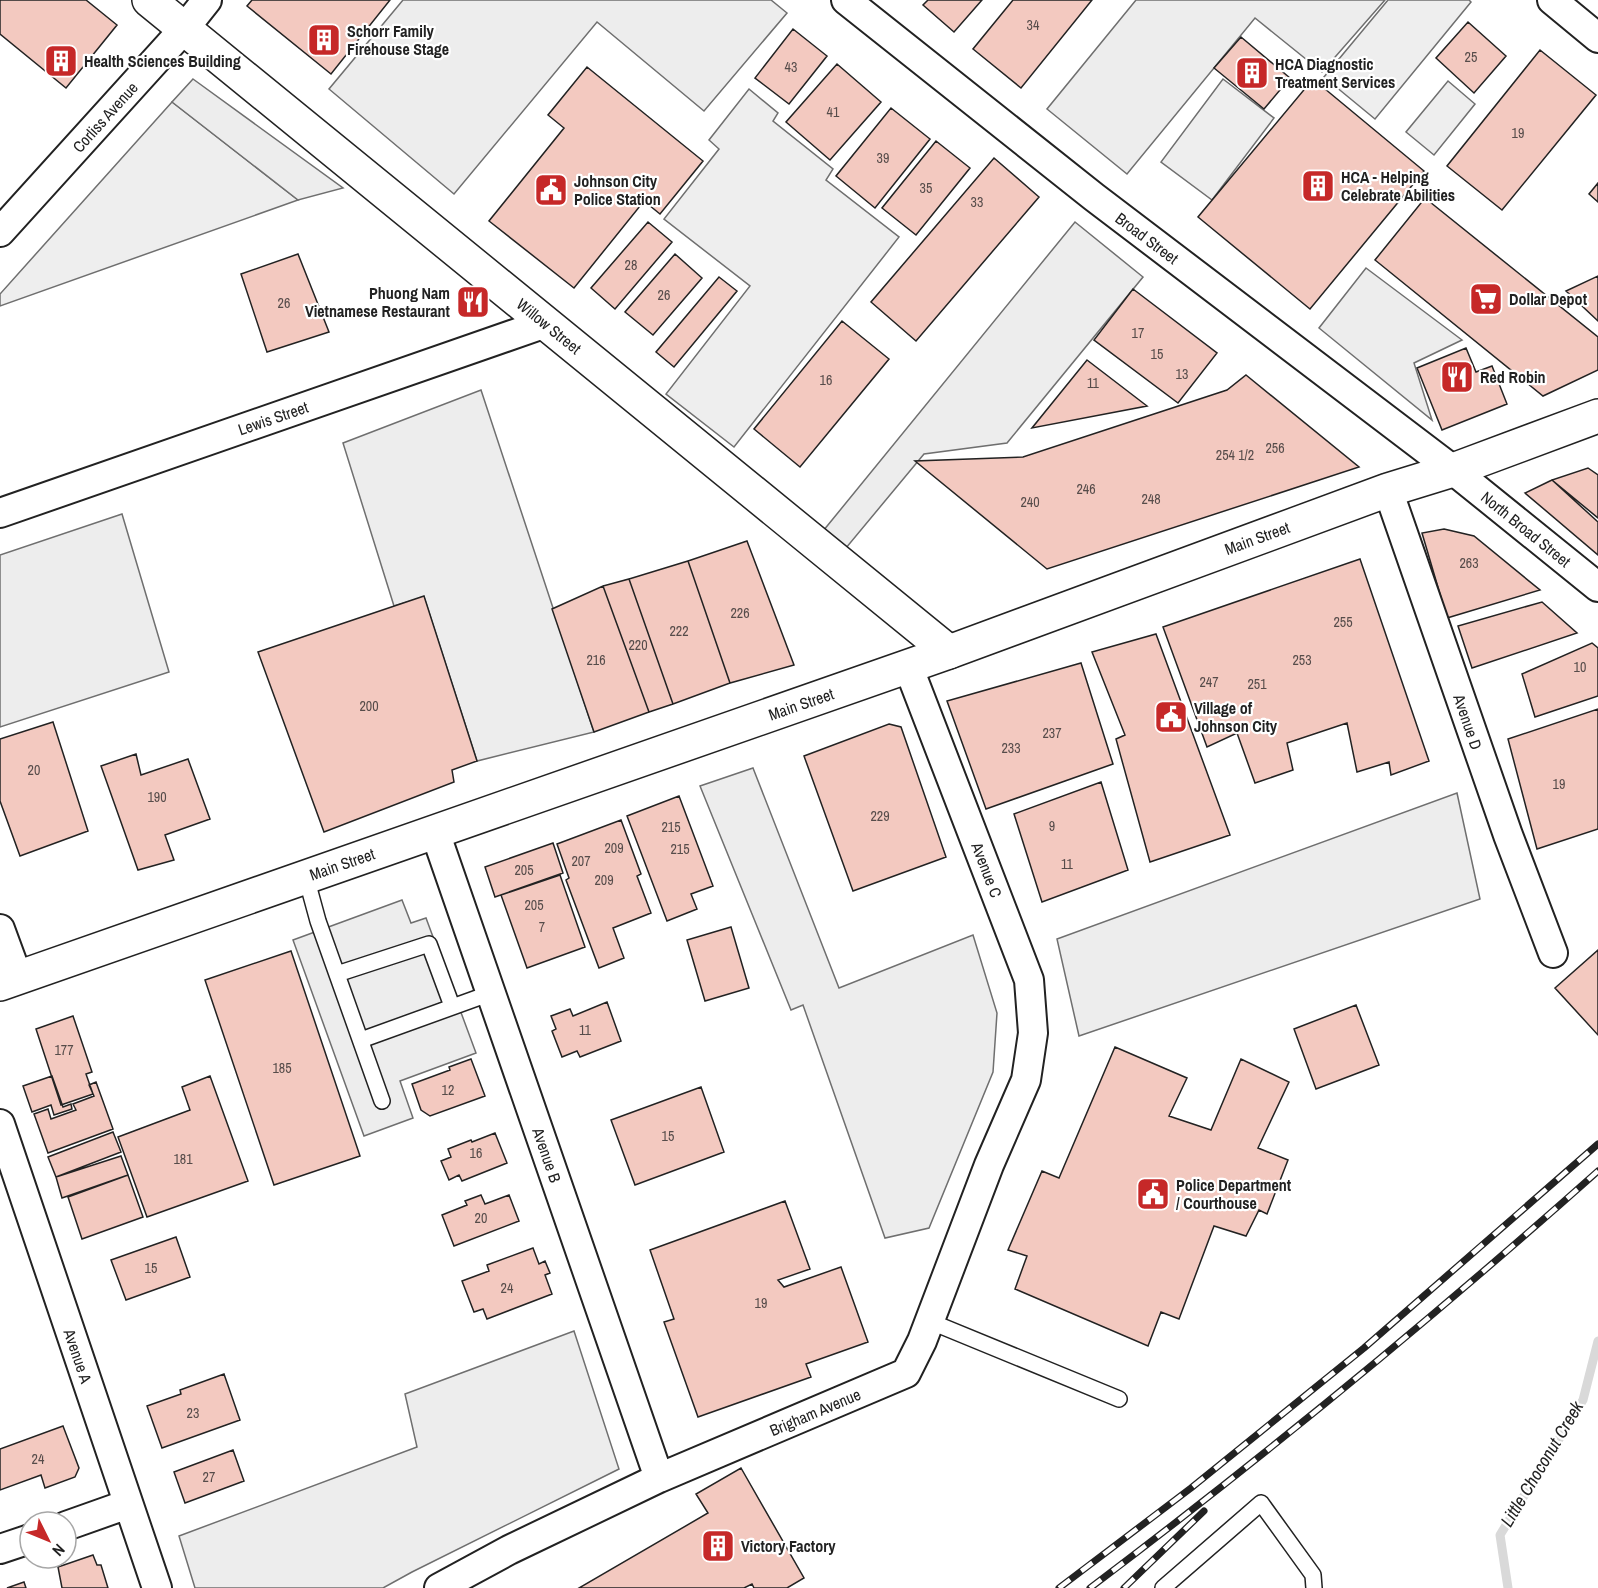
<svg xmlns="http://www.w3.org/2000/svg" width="1598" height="1588" font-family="'Archivo Narrow',sans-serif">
<rect width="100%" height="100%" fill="#fff"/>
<path fill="#eee" stroke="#6f6f6f" stroke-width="1.5" d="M1388 0H1469L1471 2 1375 119 1324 77Z
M1223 79 1274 118 1212 200 1161 162Z
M1448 81 1475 104 1434 155 1406 132Z
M749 89 778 113 773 121 833 169 826 180 899 237 734 447 666 394 750 286 664 219 719 149 709 140Z
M172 102 298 200 0 306V294Z"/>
<path fill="#ededed" stroke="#6f6f6f" stroke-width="1.5" d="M403 0H771L787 13 704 111 597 22 454 194 329 89Z
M1136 0H1385L1322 72 1255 18 1127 174 1047 109Z
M193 79 343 188 298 200 172 102Z
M1075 222 1143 277 1007 443 924 454 841 554 819 536Z
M1366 268 1462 340 1414 363 1432 420 1319 328Z
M481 390 594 732 477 761 424 597 394 606 343 443Z
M122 514 169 672 0 727V555Z
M753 768 839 988 973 935 997 1013 993 1072 929 1228 885 1238 803 1005 791 1010 700 786Z
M1457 793 1480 899 1079 1036 1057 939Z
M402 900 411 923 426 918 476 1053 400 1081 413 1118 364 1136 293 940Z
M574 1331 619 1469 412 1572 383 1588H195L179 1536 417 1447 405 1394Z"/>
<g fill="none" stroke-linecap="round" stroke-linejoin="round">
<path stroke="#d9d9d9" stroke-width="9" d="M1508 1588 1500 1535 1583 1400 1598 1341"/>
</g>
<path fill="#f3c9c0" stroke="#222" stroke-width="1.5" d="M0 0H86L117 25 66 88 0 34Z
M252 0H390L331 74 247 6Z
M928 0H982L954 32 923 5Z
M1013 0H1092L1021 88 973 49Z
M1468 22 1506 56 1474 93 1436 58Z
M793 29 827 56 789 104 755 78Z
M1241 37 1290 78 1264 109 1214 68Z
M1540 50 1596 95 1502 210 1447 166Z
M837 64 881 102 830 160 786 122Z
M587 67 703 161 660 214 644 201 574 288 489 221 564 128 548 115Z
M1313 79 1424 171 1310 309 1198 217Z
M891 108 930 139 875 208 836 176Z
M936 141 970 168 916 235 882 208Z
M994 158 1039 197 916 341 871 302Z
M1598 183V202L1589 194Z
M1425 198 1598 337V370L1543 396 1375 260Z
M648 222 672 242 615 309 591 288Z
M298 254 329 332 267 352 241 274Z
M675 254 702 278 653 335 625 312Z
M1598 276V321L1566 291Z
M719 277 737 291 674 367 656 352Z
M1133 289 1217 353 1178 403 1094 340Z
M842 321 889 359 800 467 754 429Z
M1466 348 1476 372 1492 366 1507 404 1442 430 1417 368Z
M1087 360 1147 406 1032 428Z
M1246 375 1359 467 1047 569 915 461 1023 457 1227 390Z
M1588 468 1598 475V518L1552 480Z
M1552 480 1598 522V555L1525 493Z
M1444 529 1474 536 1540 590 1447 618 1422 533Z
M747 541 794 665 730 683 688 561Z
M1360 559 1429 761 1391 775 1389 762 1357 772 1347 723 1287 743 1293 770 1255 783 1237 733 1207 747 1163 627Z
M688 561 730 683 673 704 629 579Z
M629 579 673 704 649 712 603 586Z
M603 586 649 712 594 732 552 609Z
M424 596 477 761 452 770 454 782 324 832 258 652Z
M1542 602 1577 633 1472 668 1458 626Z
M1156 634 1230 835 1150 862 1116 739 1125 735 1092 652Z
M1592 643 1598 648V696L1535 717 1522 674Z
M1081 663 1113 764 986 809 947 701Z
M1598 709V829L1537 849 1508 739Z
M53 722 88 831 20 856 0 801V739Z
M889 724 901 727 946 857 853 891 804 756Z
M136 754 141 775 188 759 210 819 165 835 174 860 138 870 101 766Z
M1101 782 1128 870 1042 902 1014 814Z
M679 796 713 886 691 894 697 909 667 921 627 816Z
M621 820 641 874 637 876 651 913 613 928 624 958 599 968 566 880 569 878 557 844Z
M553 843 563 873 495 897 485 867Z
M560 875 585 947 527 968 501 895Z
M731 927 749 988 705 1001 687 940Z
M1598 950V1035L1555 988Z
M291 951 360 1156 274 1185 205 980Z
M607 1002 621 1041 580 1057 577 1051 562 1057 552 1031 556 1029 551 1016 570 1009 573 1016Z
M1356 1005 1379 1065 1316 1089 1294 1029Z
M73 1016 92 1072 86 1074 93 1094 61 1105 36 1029Z
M1115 1047 1187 1078 1169 1116 1211 1130 1241 1059 1289 1082 1258 1148 1288 1160 1267 1214 1259 1210 1246 1236 1214 1226 1179 1319 1161 1312 1148 1346 1015 1289 1027 1256 1008 1250 1042 1171 1059 1178Z
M471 1059 485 1096 430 1116 421 1110 412 1084 450 1070 449 1067Z
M52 1076 63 1107 71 1104 72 1109 54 1115 51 1105 32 1112 23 1086Z
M210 1076 248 1181 147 1217 118 1137 190 1110 182 1087Z
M96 1082 113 1129 48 1153 34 1114 48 1109 51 1119 76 1110 73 1104 94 1096 89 1085Z
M701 1087 724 1152 635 1185 611 1120Z
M113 1132 121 1152 56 1177 48 1157Z
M495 1133 507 1163 462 1181 459 1175 449 1180 441 1161 451 1157 448 1149 471 1140 472 1142Z
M121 1156 128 1175 62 1198 56 1177Z
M128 1175 143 1217 82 1239 68 1197Z
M481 1195 485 1204 509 1195 519 1221 454 1246 442 1215 467 1205 465 1201Z
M785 1201 810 1269 778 1280 784 1287 841 1267 868 1342 806 1364 811 1377 698 1417 664 1322 674 1319 650 1250Z
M176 1237 190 1277 126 1300 111 1260Z
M533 1248 539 1264 545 1261 550 1273 545 1275 552 1294 487 1319 483 1309 474 1312 462 1281 489 1271 487 1265Z
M224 1374 240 1420 162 1448 147 1406 181 1394 180 1390Z
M63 1426 79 1468 75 1477 45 1488 41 1475 0 1490V1449Z
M233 1450 244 1481 185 1503 174 1472Z
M741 1468 804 1578 787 1588H754L752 1584 744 1588H579L708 1513 696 1494Z
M93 1555 97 1565H101L108 1588H62L58 1567Z
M24 1582 26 1588H7Z"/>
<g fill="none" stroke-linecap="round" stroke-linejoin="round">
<defs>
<path id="lane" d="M306 877 318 921 382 1101
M337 974 429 944 452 1006
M361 1040 491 993
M929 1321 1119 1399
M1163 1588 1261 1503 1313 1575 1314 1588"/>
<path id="street" d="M846 0 1094 197 1453 470 1598 587
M1552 0 1598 38
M0 232 184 29 207 0
M1388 490 1508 835 1553 953
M0 513 546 323
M435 832 659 1478
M0 929 18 978
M0 1124 157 1588
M66 1526 128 1504
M0 1549 30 1539
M439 1588 509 1550 659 1478 906 1373 922 1341 989 1165 1026 1080 1033 1033 1029 980 908 666"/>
<path id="secondary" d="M149 0 949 652"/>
<path id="primary" d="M0 984 949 652 1388 490 1453 470 1598 416"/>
</defs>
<use href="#lane" stroke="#222" stroke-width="18"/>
<use href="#street" stroke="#222" stroke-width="32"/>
<use href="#secondary" stroke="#222" stroke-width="36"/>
<use href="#primary" stroke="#222" stroke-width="36"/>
<use href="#lane" stroke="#fff" stroke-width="15"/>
<use href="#street" stroke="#fff" stroke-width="28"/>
<use href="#secondary" stroke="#fff" stroke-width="33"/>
<use href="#primary" stroke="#fff" stroke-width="33"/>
<defs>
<path id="rail" d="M1059 1588 1191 1488 1364 1348 1598 1144
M1090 1588C1265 1456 1434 1317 1598 1171
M1124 1588 1204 1511"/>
</defs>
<use href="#rail" stroke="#222" stroke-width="7"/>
<use href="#rail" stroke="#fff" stroke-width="4.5" stroke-dasharray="14" stroke-linecap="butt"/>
</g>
<defs>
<symbol id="building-square" viewBox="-11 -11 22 22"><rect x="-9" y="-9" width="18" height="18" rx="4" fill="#c62828" stroke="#fff"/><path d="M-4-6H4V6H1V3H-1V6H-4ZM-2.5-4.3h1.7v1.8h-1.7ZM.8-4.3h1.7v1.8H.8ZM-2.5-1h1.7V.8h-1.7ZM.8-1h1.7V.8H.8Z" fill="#fff"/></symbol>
<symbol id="civic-square" viewBox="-11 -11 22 22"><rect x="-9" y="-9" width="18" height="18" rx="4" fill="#c62828" stroke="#fff"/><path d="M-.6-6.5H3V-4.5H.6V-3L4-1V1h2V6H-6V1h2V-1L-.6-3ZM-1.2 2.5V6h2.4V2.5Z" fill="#fff"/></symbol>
<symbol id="supermarket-square" viewBox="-11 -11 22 22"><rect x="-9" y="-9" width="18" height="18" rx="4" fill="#c62828" stroke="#fff"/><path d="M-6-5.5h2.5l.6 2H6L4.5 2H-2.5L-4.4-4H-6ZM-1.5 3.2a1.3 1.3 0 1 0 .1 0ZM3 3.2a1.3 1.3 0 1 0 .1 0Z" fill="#fff"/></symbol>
<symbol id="restaurant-square" viewBox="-11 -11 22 22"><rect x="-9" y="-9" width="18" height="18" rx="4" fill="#c62828" stroke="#fff"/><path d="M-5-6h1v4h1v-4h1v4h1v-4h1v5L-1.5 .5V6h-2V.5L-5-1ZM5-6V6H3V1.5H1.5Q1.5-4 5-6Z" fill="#fff"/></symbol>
</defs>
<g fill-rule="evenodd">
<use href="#building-square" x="305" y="21" width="38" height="38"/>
<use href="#building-square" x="42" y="42" width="38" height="38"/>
<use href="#building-square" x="1233" y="54" width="38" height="38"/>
<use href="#building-square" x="1299" y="167" width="38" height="38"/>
<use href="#civic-square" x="532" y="171" width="38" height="38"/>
<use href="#supermarket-square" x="1467" y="280" width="38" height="38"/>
<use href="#restaurant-square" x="454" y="283" width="38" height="38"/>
<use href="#restaurant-square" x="1438" y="358" width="38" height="38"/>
<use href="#civic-square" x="1152" y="698" width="38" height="38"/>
<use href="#civic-square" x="1134" y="1175" width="38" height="38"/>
<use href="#building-square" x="699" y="1527" width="38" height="38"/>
</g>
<g text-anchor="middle" stroke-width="4.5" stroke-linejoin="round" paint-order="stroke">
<g font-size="14" fill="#564c4a">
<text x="1033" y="30">34</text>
<text x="1471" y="62">25</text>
<text x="791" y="72">43</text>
<text x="833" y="117">41</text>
<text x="1518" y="138">19</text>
<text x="883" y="163">39</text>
<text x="926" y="193">35</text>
<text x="977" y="207">33</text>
<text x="631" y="270">28</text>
<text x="664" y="300">26</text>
<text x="284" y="308">26</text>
<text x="1138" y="338">17</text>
<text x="1157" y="359">15</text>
<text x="1182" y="379">13</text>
<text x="826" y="385">16</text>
<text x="1093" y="388">11</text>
<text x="1275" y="453">256</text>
<text x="1235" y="460">254 1/2</text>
<text x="1086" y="494">246</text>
<text x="1151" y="504">248</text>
<text x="1030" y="507">240</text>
<text x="1469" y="568">263</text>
<text x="740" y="618">226</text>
<text x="1343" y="627">255</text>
<text x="679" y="636">222</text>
<text x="638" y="650">220</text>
<text x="596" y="665">216</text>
<text x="1302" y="665">253</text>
<text x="1580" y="672">10</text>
<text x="1209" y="687">247</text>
<text x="1257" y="689">251</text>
<text x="369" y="711">200</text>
<text x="1052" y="738">237</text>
<text x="1011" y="753">233</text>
<text x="34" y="775">20</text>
<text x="1559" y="789">19</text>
<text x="157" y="802">190</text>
<text x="880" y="821">229</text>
<text x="1052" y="831">9</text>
<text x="671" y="832">215</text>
<text x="614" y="853">209</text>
<text x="680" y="854">215</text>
<text x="581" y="866">207</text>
<text x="1067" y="869">11</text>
<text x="524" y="875">205</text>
<text x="604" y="885">209</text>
<text x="534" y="910">205</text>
<text x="542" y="932">7</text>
<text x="585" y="1035">11</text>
<text x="64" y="1055">177</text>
<text x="282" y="1073">185</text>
<text x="448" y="1095">12</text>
<text x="668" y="1141">15</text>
<text x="476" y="1158">16</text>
<text x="183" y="1164">181</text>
<text x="481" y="1223">20</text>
<text x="151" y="1273">15</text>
<text x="507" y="1293">24</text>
<text x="761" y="1308">19</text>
<text x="193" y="1418">23</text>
<text x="38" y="1464">24</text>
<text x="209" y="1482">27</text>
</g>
<g font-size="16" font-weight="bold" fill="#222" stroke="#fff" text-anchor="start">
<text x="347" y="37">Schorr Family<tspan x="347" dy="18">Firehouse Stage</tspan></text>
<text x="84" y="67">Health Sciences Building</text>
<text x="1275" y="70">HCA Diagnostic<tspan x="1275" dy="18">Treatment Services</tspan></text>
<text x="1341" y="183">HCA - Helping<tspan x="1341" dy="18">Celebrate Abilities</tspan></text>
<text x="574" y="187">Johnson City<tspan x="574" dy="18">Police Station</tspan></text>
<text x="450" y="299" text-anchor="end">Phuong Nam<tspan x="450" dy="18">Vietnamese Restaurant</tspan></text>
<text x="1509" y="305">Dollar Depot</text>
<text x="1480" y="383">Red Robin</text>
<text x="1194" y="714">Village of<tspan x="1194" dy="18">Johnson City</tspan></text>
<text x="1176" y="1191">Police Department<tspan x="1176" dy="18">/ Courthouse</tspan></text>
<text x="741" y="1552">Victory Factory</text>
</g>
<g font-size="16" fill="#222" stroke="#fff">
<text transform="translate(105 117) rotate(-48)" y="6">Corliss Avenue</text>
<text transform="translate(1147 238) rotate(37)" y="6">Broad Street</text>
<text transform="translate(549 326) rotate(39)" y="6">Willow Street</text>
<text transform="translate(273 418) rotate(-19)" y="6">Lewis Street</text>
<text transform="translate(1526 529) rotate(39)" y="6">North Broad Street</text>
<text transform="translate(1257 538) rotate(-20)" y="6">Main Street</text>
<text transform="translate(801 704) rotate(-19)" y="6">Main Street</text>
<text transform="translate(1468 722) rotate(71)" y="6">Avenue D</text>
<text transform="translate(342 864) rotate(-19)" y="6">Main Street</text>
<text transform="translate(987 870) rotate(69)" y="6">Avenue C</text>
<text transform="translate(547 1155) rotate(71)" y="6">Avenue B</text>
<text transform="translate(78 1356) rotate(71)" y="6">Avenue A</text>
<text transform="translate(815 1412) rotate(-23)" y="6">Brigham Avenue</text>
</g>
<g font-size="18" font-style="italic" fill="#222" stroke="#fff">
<text transform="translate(1542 1464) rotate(-59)" y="6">Little Choconut Creek</text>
</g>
</g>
<g transform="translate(48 1540) rotate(133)"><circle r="28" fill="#ffffff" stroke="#a7a7a7" stroke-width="1.5"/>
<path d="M0-4.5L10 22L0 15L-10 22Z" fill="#c62828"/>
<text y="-9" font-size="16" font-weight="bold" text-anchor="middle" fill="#222222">N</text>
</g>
</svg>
